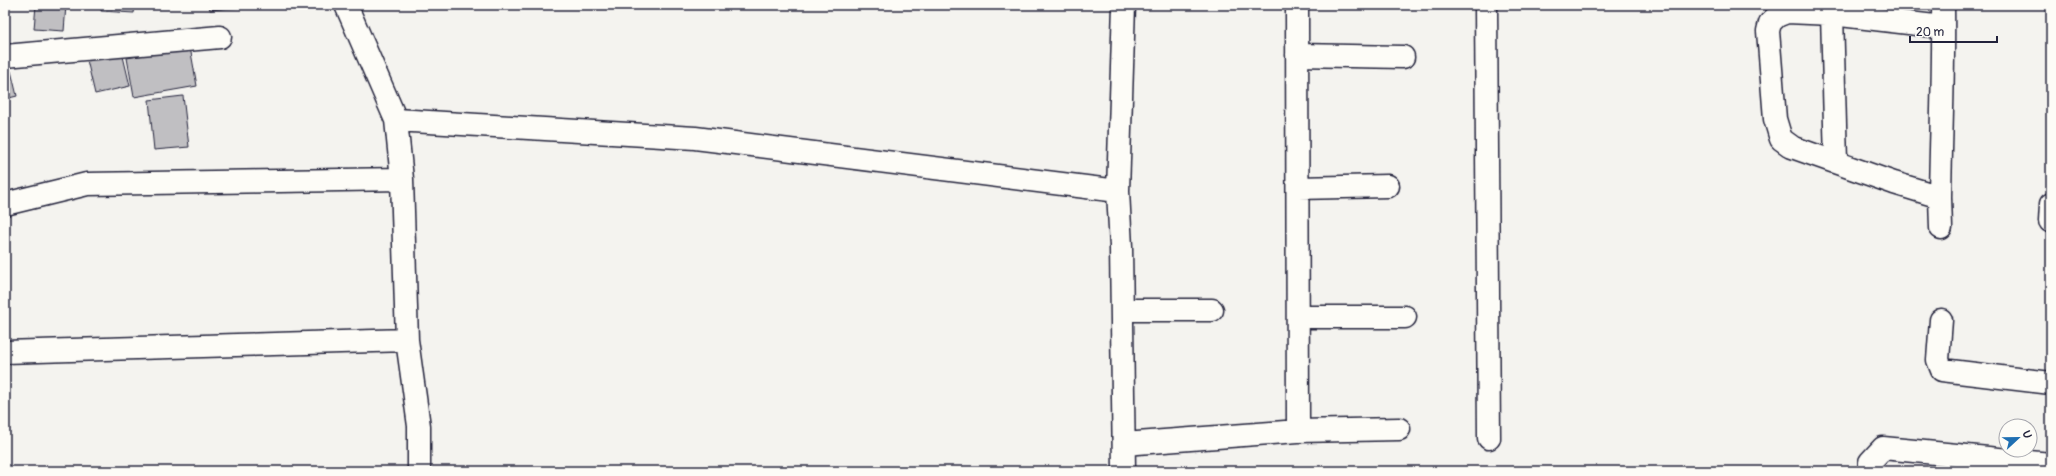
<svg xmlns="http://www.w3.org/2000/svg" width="2056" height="476" font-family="Pangolin,sans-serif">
<rect width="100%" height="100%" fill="#f4f3ef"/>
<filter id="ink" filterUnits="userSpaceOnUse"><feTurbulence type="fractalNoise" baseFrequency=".025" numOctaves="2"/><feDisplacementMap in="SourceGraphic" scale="8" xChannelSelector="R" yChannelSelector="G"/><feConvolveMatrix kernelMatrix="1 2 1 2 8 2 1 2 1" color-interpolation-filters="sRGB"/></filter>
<g filter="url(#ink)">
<path fill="#c0bfc2" stroke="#22223b" d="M36 5H66L64 31 34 29Z
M102 5H135L134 13 101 11Z
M209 5H242L243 7 210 10Z
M190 47 197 86 134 97 127 58Z
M122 52 130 86 95 94 87 60Z
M11 71 17 96 5 99V73Z
M183 96 189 147 154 150 149 100Z"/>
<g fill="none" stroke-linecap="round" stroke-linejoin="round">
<defs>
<path id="minor" d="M346 5 396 120 402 179 407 340 419 426V471
M1124 5 1118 191 1121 247 1124 471
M1297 5 1298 431
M1486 5 1489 438
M1943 5C1944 69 1941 133 1940 197L1894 183 1792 147 1781 139 1775 119 1768 31 1770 23 1777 16 1787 12 1832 14 1943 27
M1832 14 1836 162
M1297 55 1403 57
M5 56 220 37
M396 120 695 138 1118 191
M1298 188 1388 186
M1940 197 1941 228
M5 204 87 184 402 179
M2050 221 2051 204
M1122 310H1212
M1298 317H1405
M1941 320 1938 360 1942 370 2051 383
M5 352 407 340
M1124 444 1298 431 1399 429
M1870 471V462L1883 448 2051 464"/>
</defs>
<use href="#minor" stroke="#22223b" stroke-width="25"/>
<use href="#minor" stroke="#fdfcf7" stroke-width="22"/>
</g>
</g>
<rect width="2056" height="476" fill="none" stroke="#fdfcf7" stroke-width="20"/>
<rect x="10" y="10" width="2036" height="456" fill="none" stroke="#22223b" stroke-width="1.5" filter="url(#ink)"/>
<g transform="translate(2018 438) rotate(68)"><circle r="19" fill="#fdfcf7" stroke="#a5a5ac"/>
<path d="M0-3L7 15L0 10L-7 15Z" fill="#1f6fb2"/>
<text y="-6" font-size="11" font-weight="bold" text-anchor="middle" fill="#22223b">U</text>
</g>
<path d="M1910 36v6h87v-6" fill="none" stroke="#22223b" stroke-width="2"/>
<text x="1916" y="36" font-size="12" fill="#22223b" stroke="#fdfcf7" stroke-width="3" paint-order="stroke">20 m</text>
</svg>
